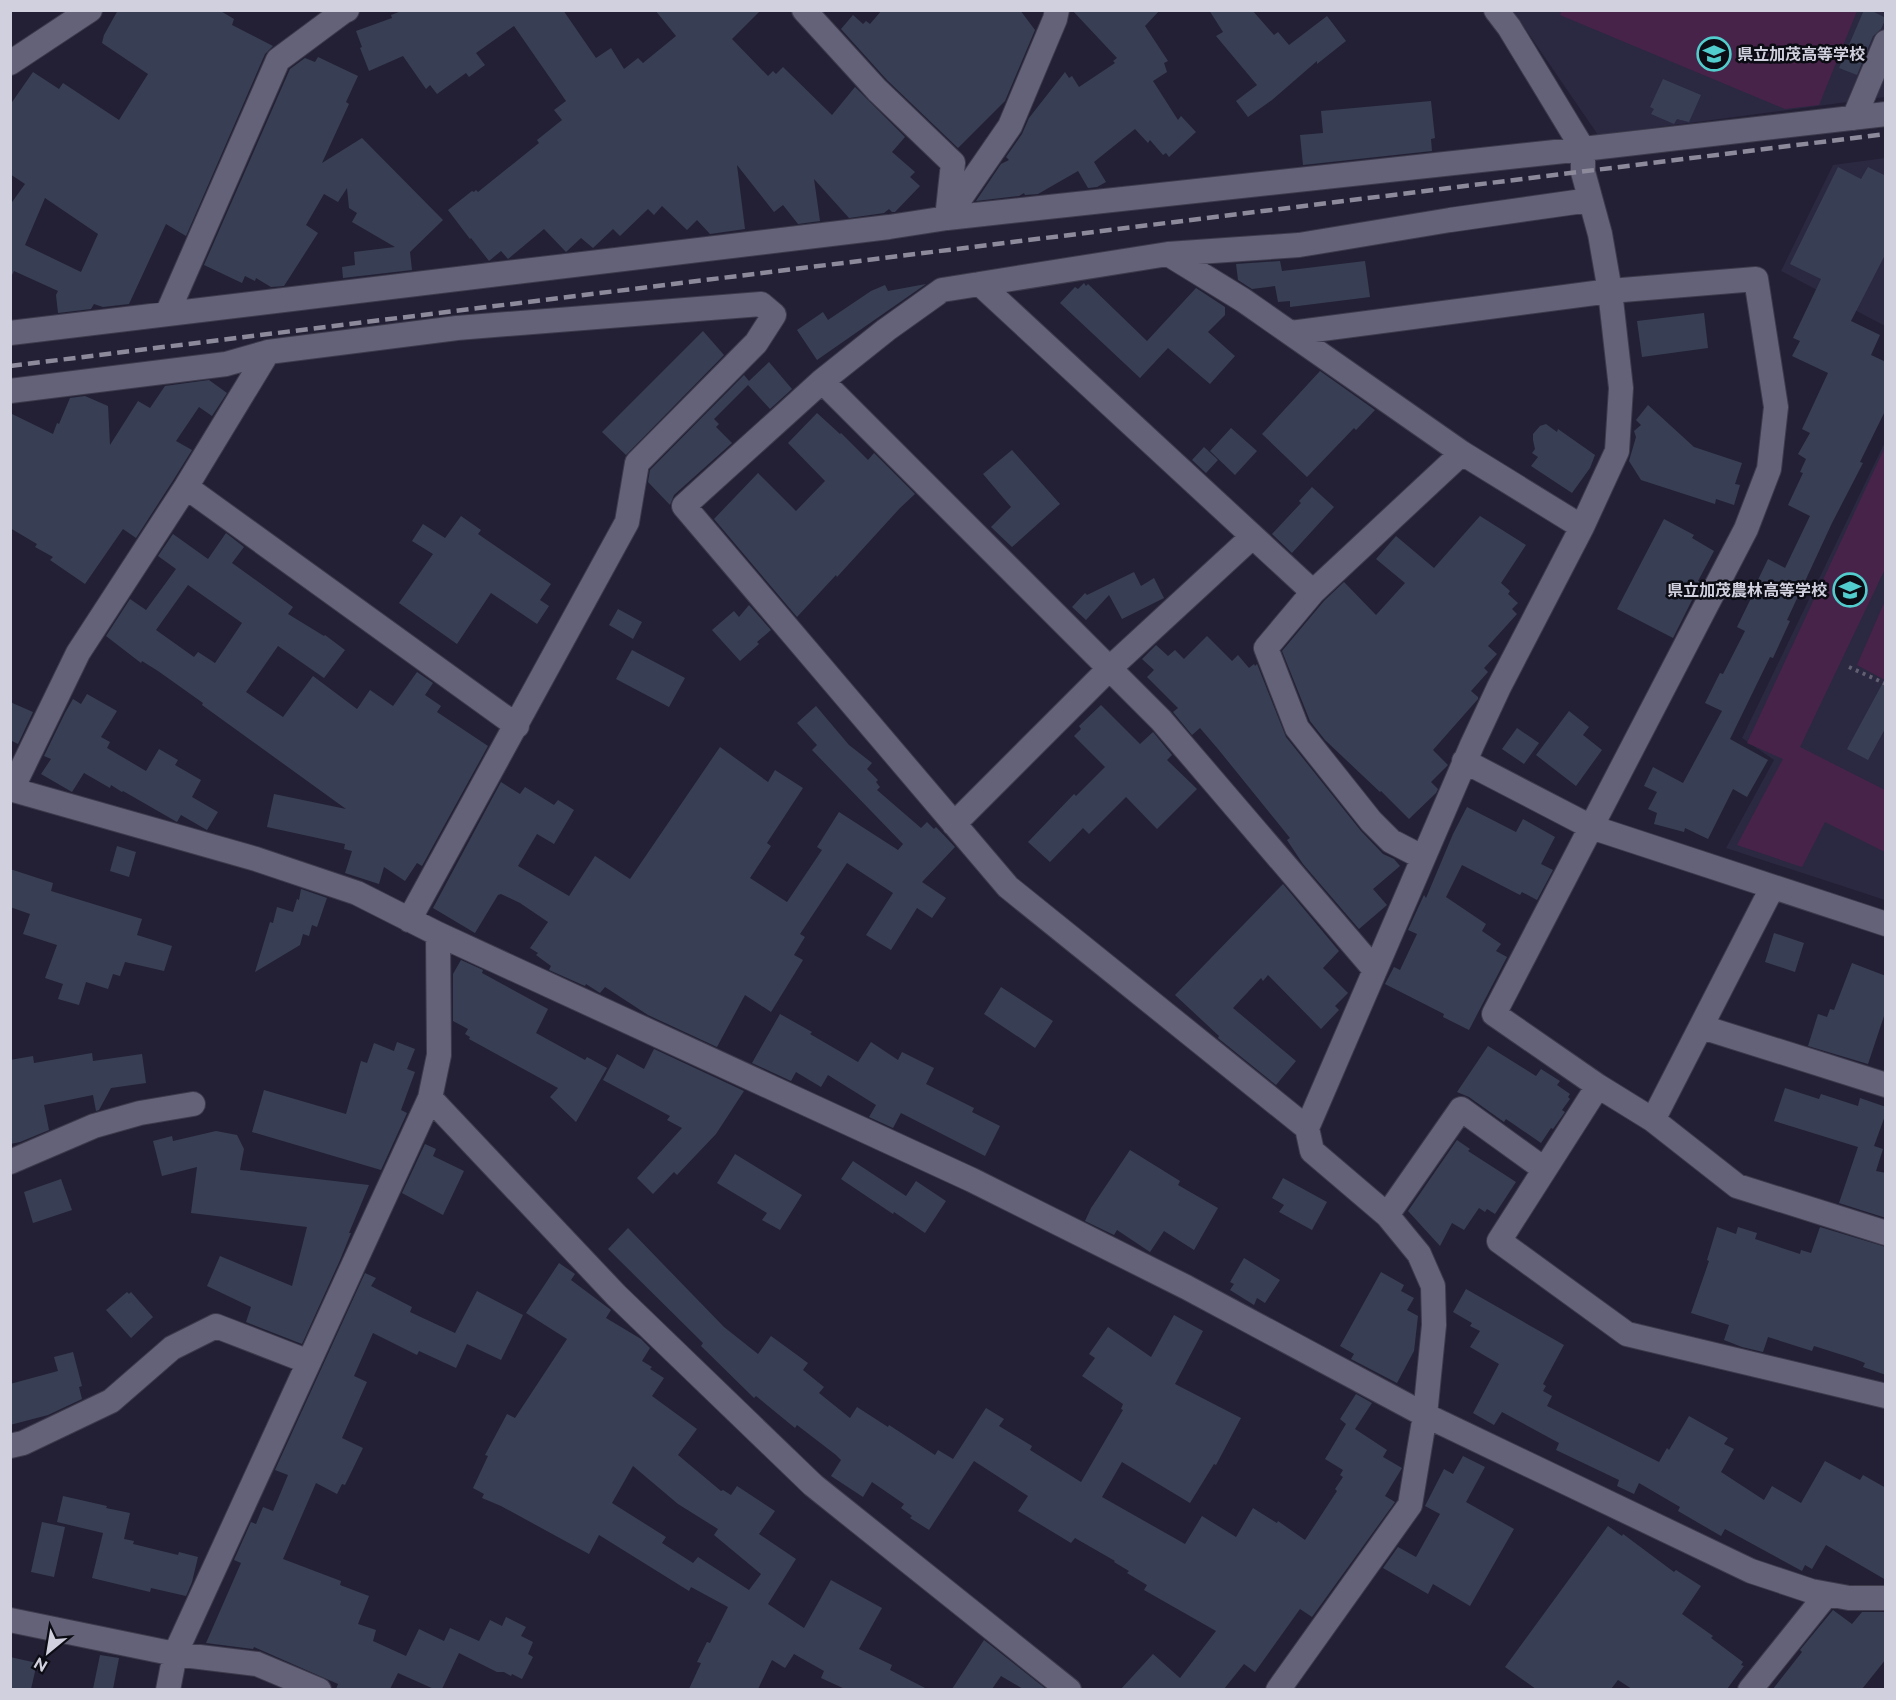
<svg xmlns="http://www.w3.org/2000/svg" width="1896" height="1700" font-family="Raleway,'Noto Sans JP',sans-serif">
<rect width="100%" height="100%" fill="#232035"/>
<path fill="#2b2842" d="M1513 11H1885V97L1598 135Z
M1885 158V326L1781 271 1833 165Z
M1885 442V900L1726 848 1774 760 1742 738Z"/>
<path fill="#482349" d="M1562 10H1857V11L1819 105 1785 109 1560 15Z
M1885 447V569L1800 747 1885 790V852L1825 822 1802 867 1737 845 1783 759 1747 743Z
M1885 601V680L1857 665Z"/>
<path fill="#383f54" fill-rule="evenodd" d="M118 10H219L234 19 232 25 273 46 265 54 186 236 166 224 129 304 103 307 94 304 91 309 58 313 56 295 58 291 14 271 10 279V205L25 184 10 174V105L33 72 59 89 63 83 119 120 148 74 102 43 104 35ZM45 198 98 234 81 272 25 245Z
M404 10H563L596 58 611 48 624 69 638 58 643 63 676 36 655 10H761L732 39 768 76 773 71 776 74 783 67 832 115 855 87 905 137 892 152 915 172 910 177 920 186 895 212H892L889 209 884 213 849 218 814 179 820 221 798 224 783 205 774 212 737 165 745 229 710 234 697 220 687 230 662 206 654 215 648 209 620 236 613 229 593 248 581 238 566 252 544 229 508 259 501 251 489 261 471 238 470 239 448 210 472 191 474 192 476 190 478 192 539 143 537 140 562 120 554 110 566 101 514 26 476 53 485 65 469 77 466 73 437 94 430 85 426 89 403 56 369 71 360 48 362 47 356 31 392 18 391 15Z
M882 10H1020L1035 30 1005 101 958 148 887 80 841 29 853 15 863 24 866 21 870 24Z
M1072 10H1160L1145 26 1168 61 1164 63 1167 72 1153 81 1178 120 1181 116 1196 132 1169 157 1166 153 1163 155 1150 140 1148 143 1135 129 1094 162 1106 182 1097 187 1088 188 1078 171 1038 194 1025 195 1024 193 1019 196 976 201 1001 164 1009 160 1006 157 1022 134 1029 118 1065 72 1069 78 1072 76 1079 87 1115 63 1113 61 1117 58Z
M1209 10H1252L1274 35 1278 32 1289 45 1327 16 1346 41 1317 64V61L1272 100 1248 117 1236 101 1257 85 1216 36 1223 32Z
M1864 10H1870L1886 18 1881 29 1873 36 1857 75 1839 68Z
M318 57 358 76 346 102 349 104 322 163 362 138 443 220 410 252 412 270 343 278 342 267 355 265 354 252 395 247 352 222 357 213 349 208 347 188 338 202 324 194 306 225 318 233 284 286 271 287 256 278 255 281 245 276 242 283 204 265 290 69 305 58 315 62Z
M1663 79 1701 95 1689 122 1677 119 1674 124 1651 114 1654 109 1650 107Z
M1431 101 1435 138 1431 139 1432 151 1303 165 1300 135 1323 133 1321 111Z
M1838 167 1861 179 1868 167 1886 176V253L1851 321 1880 335 1871 355 1886 362V409L1860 462 1863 463 1832 523 1787 620 1790 621 1773 658 1770 657 1730 739 1768 760 1747 797 1733 789 1708 839 1685 828 1684 832 1654 824 1657 813 1648 809 1657 792 1644 786 1653 767 1683 783 1722 711 1705 703 1720 673 1723 674 1745 631 1737 627 1757 586H1755L1768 559 1785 568 1810 516 1788 505 1803 473 1800 472 1806 459 1798 454 1810 433 1802 429 1828 373 1792 356 1800 341 1793 338 1821 279 1790 264Z
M1280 261 1282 271 1365 261 1370 297 1290 307V301L1278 302 1275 286 1252 289 1238 280 1236 264Z
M1084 283 1086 286 1088 284 1147 341 1196 288 1225 307V315L1208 332 1235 356 1210 384 1168 348 1140 378 1060 303 1075 287 1078 289Z
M926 284 817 360 797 330 823 312 828 320 871 291 885 285 888 291Z
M1704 313 1708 348 1642 357 1637 321Z
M703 331 724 355 626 455 602 432Z
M769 362 792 389 770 409 748 385 714 419 719 424 716 427 732 443 674 495 670 505 648 482 650 470 744 375 749 381Z
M1320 371 1375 410 1356 430 1354 428 1307 477 1262 434Z
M209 380 227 393 212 416 199 407 176 441 192 450 174 479 136 538 123 529 85 584 50 560 53 557 35 547 37 544 10 528V413L53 434 57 423 59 424 70 398 85 396 108 406 110 445 138 401 150 408 165 386Z
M1648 405 1694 447 1742 463 1735 484 1740 485 1734 505 1716 499 1715 504 1641 480 1629 461 1636 437 1634 431 1641 425 1636 420Z
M817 413 840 434 841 433 868 460 874 453 915 494 900 508 837 577 836 575 797 617 714 519 758 473 796 511 825 481 788 443Z
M1546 424 1557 432 1558 429 1595 455 1590 468 1572 493 1531 466 1538 457 1532 453 1535 449 1533 440V434L1540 426Z
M1231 428 1257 451 1235 475 1210 451Z
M1204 447 1218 460 1206 473 1192 460Z
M1012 450 1060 504 1012 547 991 527 1011 507 983 474Z
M1312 487 1334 507 1292 553 1272 534 1301 503 1299 501Z
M461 516 481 530 478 534 551 584 540 600 549 606 537 624 491 593 457 644 399 603 433 554 412 541 423 524 445 538Z
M1480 516 1526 545 1501 583 1510 591 1508 594 1518 603 1512 609 1517 614 1488 646 1497 654 1484 668 1488 672 1471 691 1478 697V699L1433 750 1448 765 1431 782 1438 789 1436 793 1409 819 1381 791 1380 792 1325 740 1310 721 1282 651 1324 601 1344 582 1376 615 1405 583 1376 559 1396 536 1434 568Z
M1664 519 1694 535 1692 538 1714 551 1698 581 1701 582 1673 638 1617 609Z
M226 533 244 547 232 563 293 607 288 614 324 636 325 635 345 650 324 678 278 646 246 692 283 717 313 676 357 709 370 690 393 706 417 672 433 683 425 695 441 706 437 712 488 746 422 866 417 863 405 881 384 867 379 884 345 873 352 851 344 849 345 844 267 827 274 794 346 809 202 705 203 703 158 671 142 661 141 663 106 636 130 599 146 610 176 569 158 556 173 534 208 559ZM188 585 242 623 215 663 198 652 194 657 156 630Z
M1134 572 1141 586 1154 578 1164 598 1122 619 1109 595 1086 620 1072 607 1085 593 1087 595Z
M749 605 771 630 757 642 759 644 740 661 712 630 734 611 739 617Z
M618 609 642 622 633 639 609 625Z
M1207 636 1232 661 1238 655 1249 668 1254 664 1255 666 1257 664 1286 737 1361 831 1383 854 1394 859 1400 866 1373 889 1387 905 1359 929 1303 864 1287 840 1290 838 1218 749 1200 728 1192 735 1173 712 1178 708 1147 677 1154 670 1142 659 1156 645 1168 656 1175 650 1184 659Z
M632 650 685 678 669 707 616 679Z
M1886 677V727L1868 760 1847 749Z
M87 694 117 711 101 737 110 742 107 748 146 771 159 749 178 760 175 765 201 780 192 797 218 812 207 830 181 815 177 822 123 791 122 792 111 785 110 788 84 773 72 792 41 774 51 759 44 756 65 713 73 699 81 704Z
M10 702 33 712 18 744 10 740Z
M1101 705 1140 744 1153 732 1172 755 1167 760 1197 789 1157 829 1126 797 1089 834 1083 828 1050 862 1028 842 1074 794 1076 796 1105 767 1074 736 1081 729 1079 726Z
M816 706 849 745 872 763 867 769 878 780 876 782 880 787 877 790 921 828 927 822 934 829 936 827 955 847 922 882 946 898 932 918 917 908 891 950 866 935 893 893 847 863 800 934 805 937 794 955 803 960 771 1012 745 995 717 1047 648 1015 605 987 600 993 586 984 585 986 549 970 551 966 536 955 538 953 530 948 548 922 520 903 501 894 498 895 475 933 433 908 501 782 520 794 525 787 554 805 558 800 574 810 554 844 537 834 518 866 569 896 595 856 630 879 720 747 768 782 775 770 803 788 767 843 771 846 750 878 787 902 822 850 817 847 839 812 898 850 903 844 812 750 817 745 797 723Z
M1569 711 1589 727 1583 735 1602 750 1576 786 1536 755Z
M1517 728 1539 743 1524 764 1502 749Z
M1467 807 1516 832 1523 819 1555 837 1541 864 1553 870 1537 900 1522 892 1520 895 1462 865 1446 897 1486 924 1482 931 1501 944 1496 951 1507 957 1469 1030 1443 1017 1444 1014 1385 984 1394 967 1400 970 1417 934 1408 930 1424 895 1426 898 1453 834Z
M117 846 136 852 129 877 110 871Z
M10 869 53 883 51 891 142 919 137 935 172 946 164 971 125 962 120 976 113 974 108 989 86 982 79 1005 58 999 63 984 45 978 57 945 23 934 30 914 10 907Z
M1283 884 1339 951 1323 968 1348 993 1335 1006 1339 1010 1321 1029 1268 975 1263 981 1261 978 1233 1008 1296 1061 1276 1085 1218 1038 1219 1036 1175 995Z
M301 889 327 898 317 927 312 925 309 936 303 934 300 945 255 972 270 922 273 923 277 907 293 912 297 899 299 900Z
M1774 933 1804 943 1795 972 1765 962Z
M461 960 483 970 482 973 548 1009 536 1033 585 1060 587 1057 607 1068 576 1122 550 1097 558 1088 469 1039 470 1037 465 1034 468 1029 453 1021V974Z
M1852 963 1886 976V1010L1868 1064 1808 1046 1818 1014 1827 1017 1830 1009 1834 1010Z
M1001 987 1053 1021 1035 1048 984 1014Z
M780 1014 812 1032 810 1034 858 1062 871 1042 898 1060 902 1052 934 1068 926 1084 974 1108 972 1112 1000 1126 985 1156 901 1113 893 1128 869 1117 876 1105 828 1075 821 1087 796 1072 791 1081 752 1063Z
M397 1042 415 1049 407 1069 415 1072 401 1110 407 1113 381 1170 252 1132 264 1090 346 1114 361 1061 367 1063 374 1043 394 1051Z
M1488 1046 1536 1076 1541 1069 1560 1081 1557 1085 1570 1094 1568 1097 1570 1099 1562 1110 1565 1112 1553 1129 1551 1128 1541 1143 1506 1119 1504 1122 1469 1097 1457 1092Z
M654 1049 744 1091 716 1134 677 1175 674 1172 653 1194 637 1178 682 1128 667 1120 670 1116 603 1080 617 1054 644 1069Z
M92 1053 93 1061 142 1054 146 1083 111 1088 99 1110 96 1111 93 1095 44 1105 49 1130 20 1142 10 1144V1060L33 1056 34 1063Z
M1785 1088 1819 1099 1821 1094 1858 1106 1860 1098 1886 1107V1113L1874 1146 1883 1149 1876 1171 1886 1173V1218L1839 1203 1858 1147 1774 1121Z
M216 1131 237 1135 244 1149 240 1170 369 1185 349 1233H351L340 1260 302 1344 246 1322 251 1307 207 1286 220 1256 292 1286 307 1227 191 1213 197 1167 162 1176 153 1141 172 1136 173 1141Z
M1457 1140 1470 1149 1468 1151 1516 1182 1495 1214 1487 1209 1485 1212 1479 1208 1464 1230 1452 1223 1440 1246 1408 1211Z
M425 1144 436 1149 433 1156 464 1171 443 1215 402 1193Z
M1130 1150 1180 1181 1178 1185 1218 1208 1194 1250 1164 1231 1150 1252 1117 1230 1114 1235 1085 1221 1091 1208Z
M735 1154 802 1195 780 1230 762 1220 767 1213 717 1183Z
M853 1161 906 1196 916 1181 946 1201 925 1233 894 1212 893 1214 841 1179Z
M1283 1178 1327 1202 1312 1230 1279 1212 1284 1205 1272 1198Z
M61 1179 72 1210 33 1223 24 1192Z
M1717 1227 1736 1234 1738 1227 1757 1233 1755 1239 1800 1254 1801 1250 1811 1253 1820 1227 1886 1247V1375L1863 1367 1865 1363 1855 1359 1814 1346 1812 1351 1768 1337 1763 1352 1742 1347 1724 1340 1729 1325 1691 1313 1709 1261 1707 1260Z
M628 1228 724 1327 758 1354 771 1336 808 1363 803 1370 824 1387 819 1393 850 1418 857 1407 888 1427 889 1425 935 1455 938 1450 953 1459 986 1408 1004 1419 999 1426 1032 1446 1030 1450 1081 1482 1123 1410 1121 1409 1123 1404 1082 1376 1095 1358 1089 1354 1108 1327 1151 1357 1174 1315 1203 1331 1175 1384 1241 1418 1216 1465 1214 1464 1190 1503 1122 1462 1102 1497 1185 1544 1202 1516 1236 1537 1253 1508 1277 1523 1278 1521 1305 1540 1337 1491 1335 1489 1343 1477 1340 1475 1343 1470 1325 1459 1346 1424 1340 1419 1356 1394 1372 1403 1355 1429 1387 1450 1383 1457 1402 1468 1385 1496 1395 1502 1312 1617 1300 1609 1255 1672 1244 1664 1224 1689H1121L1153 1654 1180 1678 1216 1631 1144 1590 1147 1585 1127 1573 1129 1571 1114 1562 1115 1561 1075 1538 1071 1543 1018 1511 1028 1496 974 1461 929 1530 910 1518 912 1516 901 1508 904 1504 872 1482 863 1497 831 1476 841 1460 836 1455 797 1425 795 1428 756 1396 754 1398 701 1346 703 1343 608 1249Z
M1244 1258 1280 1280 1265 1303 1257 1298 1254 1305 1230 1290 1234 1284 1230 1282Z
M559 1263 575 1274 571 1280 611 1310 606 1318 641 1339 650 1348 642 1361 652 1367 650 1369 664 1378 652 1396 697 1429 678 1455 721 1491 723 1490 731 1495 737 1486 775 1511 759 1534 796 1559 768 1604 804 1628 831 1580 882 1608 859 1649 892 1665 890 1670 927 1689H845L821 1678 824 1671 794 1654 785 1668 772 1660 758 1689H689L701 1663 697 1662 707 1642 710 1643 728 1607 691 1587 689 1591 599 1535 589 1554 501 1506 482 1498 484 1494 473 1488 488 1456 485 1455 507 1414 515 1418 567 1339 526 1313ZM633 1466 678 1504 718 1529 714 1535 761 1574 749 1590 698 1557 693 1563 662 1543 666 1537 612 1503Z
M1381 1272 1404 1285 1401 1291 1414 1298 1407 1310 1418 1316 1414 1351 1397 1383 1351 1359 1354 1354 1340 1346Z
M365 1273 376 1278 371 1286 412 1307 410 1312 455 1333 477 1291 523 1315 501 1360 467 1344 456 1368 419 1351 417 1355 373 1333 354 1376 367 1382 342 1438 363 1448 345 1485 342 1484 337 1494 316 1483 283 1559 341 1581 340 1585 369 1596 358 1624 376 1630 373 1641 406 1656 419 1629 444 1641 450 1628 479 1641 490 1620 502 1626 506 1617 526 1627 521 1636 533 1642 528 1654 533 1657 522 1679 512 1674 511 1676 504 1672H497L459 1653 442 1689H434L398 1673 390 1689H336L338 1684 254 1647 253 1649 206 1643 241 1563 234 1560 251 1522 256 1524 263 1507 273 1511 288 1475 275 1470Z
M1466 1289 1564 1345 1543 1384 1546 1386 1543 1391 1552 1396 1547 1406 1659 1462 1667 1448 1669 1450 1689 1416 1728 1438 1724 1444 1734 1449 1721 1472 1764 1500 1772 1486 1801 1503 1825 1461 1860 1480 1863 1475 1886 1488V1580L1826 1545 1812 1569 1805 1565 1802 1571 1725 1529 1721 1536 1678 1511 1680 1507 1639 1483 1634 1494 1617 1486 1619 1480 1556 1450 1559 1443 1502 1412 1494 1425 1473 1413 1499 1364 1470 1347 1480 1331 1470 1326 1472 1323 1453 1312Z
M127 1292 129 1294 131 1292 153 1317 131 1338 106 1310Z
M73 1352 82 1386 79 1387 82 1399 48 1415 10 1425V1384L58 1371 54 1357Z
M1463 1456 1485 1467 1466 1502 1514 1529 1470 1606 1433 1584 1428 1594 1383 1568 1398 1547 1416 1557 1440 1514 1425 1506 1444 1469 1453 1474Z
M63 1496 107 1506 106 1508 130 1513 124 1539 134 1541 133 1544 178 1555 179 1552 198 1557 192 1582 186 1596 151 1588 150 1592 92 1578 103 1533 57 1522Z
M42 1522 65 1527 54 1577 31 1572Z
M1608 1526 1622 1536 1623 1534 1674 1572 1676 1570 1701 1586 1682 1614 1713 1636 1711 1638 1743 1662 1741 1665 1744 1666 1727 1689H1632L1618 1680 1611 1689H1536L1505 1667Z
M1833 1610 1852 1624 1862 1612H1886V1659L1862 1689H1773L1802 1652 1800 1650Z
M984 1640 1046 1689H1023L1001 1676 992 1689H952Z
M100 1655 119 1658 113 1689H93Z
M10 1657 37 1663 31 1689H10Z"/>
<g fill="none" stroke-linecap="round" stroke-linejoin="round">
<defs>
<path id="minor" d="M804 10 877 90 953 163 947 218
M10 63 90 10
M1854 118 1886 42
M948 216 1010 126 1055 19 1057 10
M1168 254 1299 245 1450 220 1590 200
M980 284 1313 592
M167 314 278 60 344 11 347 10
M10 333 889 227 947 218 1583 149 1886 114
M1291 333 1610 291 1756 279 1776 407 1769 469 1746 529 1494 1014 1598 1086 1653 1120 1737 1186 1886 1233
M822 381 1161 720 1375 970
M10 391 226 364 268 352 457 328 761 304 774 315 756 343 637 463 627 522 409 920
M186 487 517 726
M1464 761 1591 827 1886 924
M10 789 256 859 357 893 438 934 972 1180 1186 1287 1425 1415 1751 1571 1811 1591 1849 1598H1886
M12 789 78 653 186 487 268 352
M954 824 1110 668 1252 537
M1422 857 1391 841 1371 821 1297 728 1266 648 1313 592 1462 453
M1702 1027 1886 1085
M1598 1086 1499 1241 1627 1334 1886 1396
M430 1098 616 1295 813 1485 1069 1690
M1653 1120 1772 888
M1307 1128 1472 745 1499 687 1582 527 1617 451 1621 388 1610 291 1600 234 1583 172V149L1509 27 1496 10
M10 1162 94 1126 140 1113 193 1104
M1387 1215 1461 1109 1544 1169
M10 1446 23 1443 111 1401 172 1348 216 1326 309 1362
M10 1620 175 1654 257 1664 319 1690
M168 1690 175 1654 430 1098 439 1055 438 934
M1278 1690 1410 1505 1425 1415 1434 1325 1433 1286 1419 1254 1387 1215 1312 1151 1307 1128 1008 887 684 506 822 381 886 330 942 290 1168 254 1243 300 1462 453 1582 527
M1750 1690 1827 1594"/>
</defs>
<use href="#minor" stroke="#3c3a4b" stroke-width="26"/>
<path stroke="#615f71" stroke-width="4" stroke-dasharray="3 4.5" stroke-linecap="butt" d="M1849 667 1886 684"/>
<use href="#minor" stroke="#646279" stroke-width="24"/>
<path stroke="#8c8a9b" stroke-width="4.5" stroke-dasharray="12 6" stroke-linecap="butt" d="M10 366 1886 134"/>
</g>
<defs>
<symbol id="school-ring" viewBox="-11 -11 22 22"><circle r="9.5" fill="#0c0c14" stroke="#52cdcd" stroke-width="1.5"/><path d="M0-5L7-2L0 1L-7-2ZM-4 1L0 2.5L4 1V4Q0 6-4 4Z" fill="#52cdcd"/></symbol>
</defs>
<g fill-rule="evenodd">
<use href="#school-ring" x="1695" y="35" width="38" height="38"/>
<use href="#school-ring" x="1831" y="571" width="38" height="38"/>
</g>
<g text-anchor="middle" stroke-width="5" stroke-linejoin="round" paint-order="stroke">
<g font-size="16" font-weight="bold" fill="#d1d0de" stroke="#0c0c14" text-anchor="start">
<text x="1737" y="60">県立加茂高等学校</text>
<text x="1827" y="596" text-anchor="end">県立加茂農林高等学校</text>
</g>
</g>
<rect width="1896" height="1700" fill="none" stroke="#d1d0de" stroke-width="24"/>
<g transform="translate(48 1652) rotate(210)" stroke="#0c0c14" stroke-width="4.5" paint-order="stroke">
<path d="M0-4.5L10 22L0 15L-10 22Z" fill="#d1d0de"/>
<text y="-9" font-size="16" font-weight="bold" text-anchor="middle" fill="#d1d0de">N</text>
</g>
</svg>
